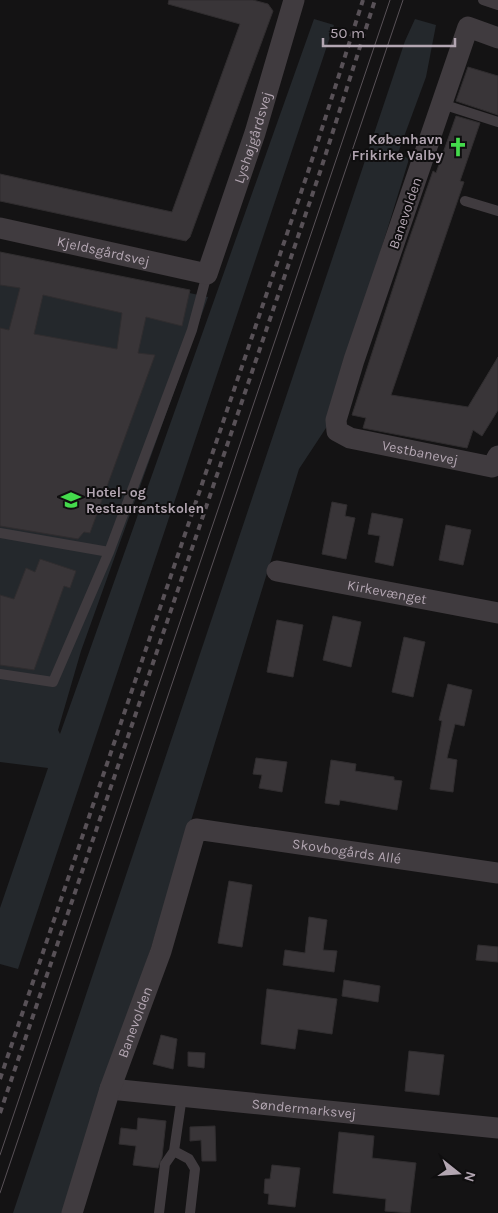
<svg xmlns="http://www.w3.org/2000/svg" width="498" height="1213" font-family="Karla,sans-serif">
<rect width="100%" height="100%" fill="#141314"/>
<path fill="#24282c" d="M314 19 334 25 18 969 0 964V908L48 768 0 762V252L208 297 81 651 58 730 60 734Z
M415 19 436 25 426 77 398 153 409 159 326 428 299 469 175 873 66 1213H13L405 41Z"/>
<path fill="#393538" stroke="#302d2f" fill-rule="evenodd" d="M169 0H253L268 4 273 11 190 237 186 241 0 201V174L172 212 240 24 168 4Z
M468 67 498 76V115L456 101Z
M456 116 480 123 460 181 464 182 391 395 468 407 498 357V410L482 436 473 430 467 448 363 428 366 418 352 415 404 254 433 171 436 173Z
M0 252 190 290 182 326 146 317 138 353 155 355 90 533 84 532 78 539 0 526V328L9 330 20 288 0 285ZM43 295 122 313 117 349 34 334Z
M332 502 347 505 345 516 355 518 346 559 322 554Z
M372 513 403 519 393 566 375 562 380 536 368 534Z
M446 525 471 530 463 565 439 560Z
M40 559 76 571 70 588 64 586 34 670 0 665V595L14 599 26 568 35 572Z
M333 616 361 622 351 667 323 660Z
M277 620 303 625 293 677 267 672Z
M404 637 425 642 413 697 392 692Z
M448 684 472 690 464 726 455 724 447 758 457 760 453 792 430 789 442 721 439 720Z
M256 758 287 762 282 792 259 788 262 775 253 774Z
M331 760 356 764 355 771 394 777V780L402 781 397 810 340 800 339 805 325 803Z
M229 881 252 885 242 947 218 943Z
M309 917 327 920 323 950 337 951 334 972 283 965 285 950 305 953Z
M478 945 498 947V962L476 960Z
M344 980 380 986 378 1002 342 996Z
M267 989 337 999 332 1034 298 1029 295 1049 261 1044Z
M161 1035 177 1039 173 1069 153 1064Z
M409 1051 444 1055 439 1095 405 1091Z
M188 1052 205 1053 204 1068 188 1066Z
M138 1118 166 1121 162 1157 158 1168 133 1165 136 1146 119 1144 121 1128 137 1130Z
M215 1126 216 1161H202L201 1140 190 1141V1127Z
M339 1132 374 1136 372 1158 416 1163 410 1213 385 1211 386 1199 333 1193Z
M272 1165 300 1168 295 1207 268 1204 269 1194 264 1193 265 1179H270Z"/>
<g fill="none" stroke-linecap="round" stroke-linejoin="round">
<path stroke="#403b3f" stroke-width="10" d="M483 0 498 5
M442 104 498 122
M465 201 498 211
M0 533 109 552
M0 674 53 682 109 552 192 330 207 274
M174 1151 189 1159 195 1169 190 1213
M159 1213 165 1164 174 1151 182 1096"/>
<g stroke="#403b3f" stroke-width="21">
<path id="s1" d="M498 38 468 27 354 360 336 420 337 431 350 438 492 467 498 456"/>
<path id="s2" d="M0 228 207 274 255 133 294 0"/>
<path id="s3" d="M277 571 498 613"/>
<path id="s4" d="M110 1089 498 1128"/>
<path id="s5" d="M72 1213 110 1089 161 951 196 829 498 873"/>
</g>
<path stroke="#585157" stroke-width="1" d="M0 1155 390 0
M0 1193 403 0"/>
<path stroke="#585157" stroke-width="4" stroke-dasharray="6 5" stroke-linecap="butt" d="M0 1079 309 169 363 0
M0 1113 320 172 375 0"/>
</g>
<defs>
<symbol id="church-bare" viewBox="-9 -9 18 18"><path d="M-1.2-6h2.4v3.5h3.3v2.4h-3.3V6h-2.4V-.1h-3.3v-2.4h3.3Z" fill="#44db4c" stroke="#0f0e0f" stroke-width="2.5" paint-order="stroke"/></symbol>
<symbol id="university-bare" viewBox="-9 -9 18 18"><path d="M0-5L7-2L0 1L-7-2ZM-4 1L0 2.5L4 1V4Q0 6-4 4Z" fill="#44db4c" stroke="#0f0e0f" stroke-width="2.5" paint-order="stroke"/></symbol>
</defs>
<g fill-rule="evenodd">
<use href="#church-bare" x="444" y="133" width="28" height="28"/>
<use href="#university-bare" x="57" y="486" width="28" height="28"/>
</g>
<g text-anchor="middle" stroke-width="4" stroke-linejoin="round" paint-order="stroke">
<g font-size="14" fill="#b3a6b2" stroke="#0f0e0f">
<text dy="5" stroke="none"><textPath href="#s2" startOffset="356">Lyshøjgårdsvej</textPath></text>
<text transform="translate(405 213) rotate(-71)" y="5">Banevolden</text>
<text dy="5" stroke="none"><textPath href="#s2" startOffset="106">Kjeldsgårdsvej</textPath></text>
<text dy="5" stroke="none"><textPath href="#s1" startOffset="544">Vestbanevej</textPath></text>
<text dy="5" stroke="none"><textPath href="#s3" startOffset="112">Kirkevænget</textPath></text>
<text dy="5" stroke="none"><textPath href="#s5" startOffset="556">Skovbogårds Allé</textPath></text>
<text dy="5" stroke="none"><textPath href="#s5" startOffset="201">Banevolden</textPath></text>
<text dy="5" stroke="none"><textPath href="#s4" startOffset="195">Søndermarksvej</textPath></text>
</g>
<g font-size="14" font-weight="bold" fill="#b3a6b2" stroke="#0f0e0f" text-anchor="end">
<text x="443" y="144">København<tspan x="443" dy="16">Frikirke Valby</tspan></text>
<text x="86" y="497" text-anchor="start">Hotel- og<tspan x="86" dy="16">Restaurantskolen</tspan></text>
</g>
</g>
<g transform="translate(458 1173) rotate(107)" stroke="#0f0e0f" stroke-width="4" paint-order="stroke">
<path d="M0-4L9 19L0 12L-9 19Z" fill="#b3a6b2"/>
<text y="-8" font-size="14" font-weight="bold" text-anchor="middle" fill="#b3a6b2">N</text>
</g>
<path d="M323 38v8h132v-8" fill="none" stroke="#b3a6b2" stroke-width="2.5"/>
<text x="330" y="38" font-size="15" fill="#b3a6b2" stroke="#0f0e0f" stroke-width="4" paint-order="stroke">50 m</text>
</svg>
